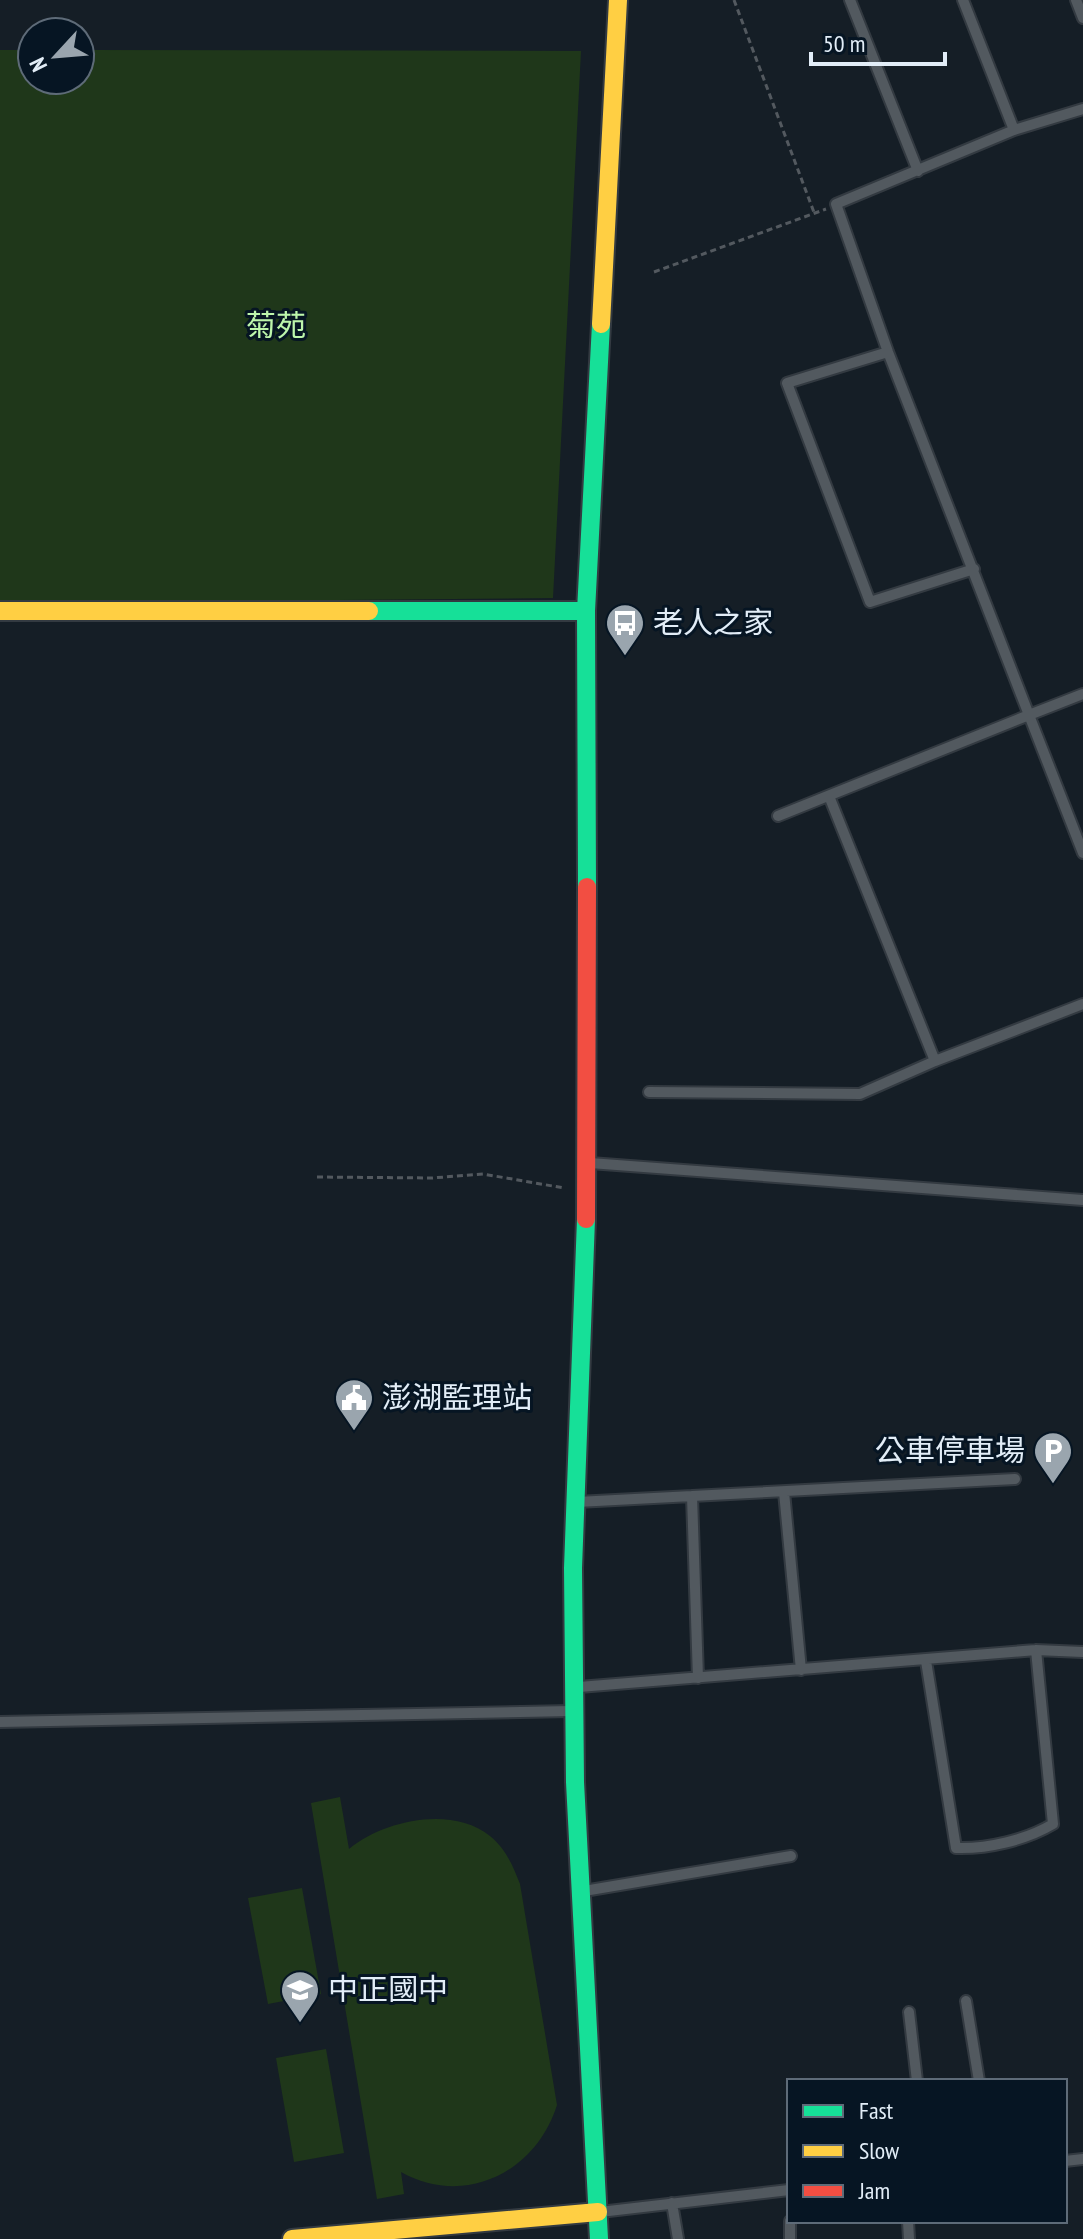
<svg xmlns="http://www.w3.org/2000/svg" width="1083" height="2239" font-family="'PT Sans Narrow','Noto Sans TC',sans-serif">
<rect width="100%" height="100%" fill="#151e26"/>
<path fill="#1f371a" d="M0 50H32V80H80V50L581 51 553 598 0 603Z
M340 1797 349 1849C383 1821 451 1805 490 1836 506 1849 513 1866 520 1884L557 2105C536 2172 465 2208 401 2172L404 2194 377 2199 311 1803Z
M302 1888 321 1994 268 2004 248 1898Z
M326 2049 344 2153 294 2162 276 2058Z"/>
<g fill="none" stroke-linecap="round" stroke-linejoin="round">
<defs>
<path id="lane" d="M850 0 918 171
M963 0 1014 130
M1076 0 1083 18
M1083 109 1014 130 836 204 888 352 1029 715 1083 694
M888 352 787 383 870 602 974 569
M829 796 935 1061 1083 1004
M778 816 1029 715 1083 853
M649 1092 860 1094 935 1061
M590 1163 1083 1200
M784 1492 801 1670
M692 1496 698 1678
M577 1502 1015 1479
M926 1661 956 1848C988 1849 1026 1840 1053 1824L1036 1650
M579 1687 1036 1650 1083 1652
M0 1722 571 1711
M584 1891 791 1856
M966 2001 979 2081
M909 2012 917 2081
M1065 2161 1083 2159
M672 2203 678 2239
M600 2212 789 2190
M790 2221V2239
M908 2221 909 2239"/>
<path id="fast" d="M369 611H586
M587 887 586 611 601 324
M586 1219 573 1568 575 1782 599 2239"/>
<path id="slow" d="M601 324 618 0
M0 611H369
M292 2239 598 2212"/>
<path id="jam" d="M586 1219 587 887"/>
</defs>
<use href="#lane" stroke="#333a41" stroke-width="14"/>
<use href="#fast" stroke="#333a41" stroke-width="22"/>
<use href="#slow" stroke="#333a41" stroke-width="22"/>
<use href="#jam" stroke="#333a41" stroke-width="22"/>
<path stroke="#53595f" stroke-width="3" stroke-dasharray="6 4" stroke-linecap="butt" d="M734 0 815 215
M654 272 826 209
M317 1177 432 1178 483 1174 564 1188"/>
<use href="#lane" stroke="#52595f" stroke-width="10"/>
<use href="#fast" stroke="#16e098" stroke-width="18"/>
<use href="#slow" stroke="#ffcf43" stroke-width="18"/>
<use href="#jam" stroke="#f24e42" stroke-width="18"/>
</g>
<defs>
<symbol id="bus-pin" viewBox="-11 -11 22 30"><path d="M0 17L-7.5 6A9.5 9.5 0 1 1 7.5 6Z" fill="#9aa5ae" stroke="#061523"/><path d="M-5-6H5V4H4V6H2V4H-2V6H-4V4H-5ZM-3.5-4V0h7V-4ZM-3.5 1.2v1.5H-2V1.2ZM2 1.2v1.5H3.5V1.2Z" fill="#fff"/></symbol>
<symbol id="civic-pin" viewBox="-11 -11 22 30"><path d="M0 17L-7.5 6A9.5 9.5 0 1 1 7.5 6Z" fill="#9aa5ae" stroke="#061523"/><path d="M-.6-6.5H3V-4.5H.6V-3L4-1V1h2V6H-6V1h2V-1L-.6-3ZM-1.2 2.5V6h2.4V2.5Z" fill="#fff"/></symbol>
<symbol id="parking-pin" viewBox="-11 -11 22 30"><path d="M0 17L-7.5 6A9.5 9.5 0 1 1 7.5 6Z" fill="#9aa5ae" stroke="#061523"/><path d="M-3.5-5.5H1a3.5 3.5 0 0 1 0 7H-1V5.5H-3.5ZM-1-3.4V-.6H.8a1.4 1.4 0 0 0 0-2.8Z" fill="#fff"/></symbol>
<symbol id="school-pin" viewBox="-11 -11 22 30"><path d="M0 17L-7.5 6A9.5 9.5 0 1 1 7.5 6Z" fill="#9aa5ae" stroke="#061523"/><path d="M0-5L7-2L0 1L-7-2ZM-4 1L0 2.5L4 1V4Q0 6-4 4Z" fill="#fff"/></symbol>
</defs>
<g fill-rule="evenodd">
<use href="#bus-pin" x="603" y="601" width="44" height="60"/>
<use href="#civic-pin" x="332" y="1376" width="44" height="60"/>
<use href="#parking-pin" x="1031" y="1429" width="44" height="60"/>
<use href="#school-pin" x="278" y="1968" width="44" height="60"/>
</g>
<g text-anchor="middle" stroke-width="6" stroke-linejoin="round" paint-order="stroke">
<g font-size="30" fill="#bdf6ab" stroke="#061523">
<text x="276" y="336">菊苑</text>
</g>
<g font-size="30" fill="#e2edf7" stroke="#061523" text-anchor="start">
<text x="653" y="633">老人之家</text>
<text x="382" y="1408">澎湖監理站</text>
<text x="1025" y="1461" text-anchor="end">公車停車場</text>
<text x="328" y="2000">中正國中</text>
</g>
</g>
<rect x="787" y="2079" width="280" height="144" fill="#061523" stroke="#5e6b78" stroke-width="2"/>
<rect x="803" y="2105" width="40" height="12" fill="#16e098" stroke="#5e6b78" stroke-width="2"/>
<text x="859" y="2119" font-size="24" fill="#e2edf7">Fast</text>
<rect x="803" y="2145" width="40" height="12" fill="#ffcf43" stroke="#5e6b78" stroke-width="2"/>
<text x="859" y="2159" font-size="24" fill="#e2edf7">Slow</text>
<rect x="803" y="2185" width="40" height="12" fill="#f24e42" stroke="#5e6b78" stroke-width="2"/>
<text x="859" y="2199" font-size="24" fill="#e2edf7">Jam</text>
<g transform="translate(56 56) rotate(244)"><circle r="38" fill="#061523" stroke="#5e6b78" stroke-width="2"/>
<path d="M0-6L14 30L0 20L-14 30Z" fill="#9aa5ae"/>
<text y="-12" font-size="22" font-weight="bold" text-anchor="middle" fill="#e2edf7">N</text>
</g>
<path d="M811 52v12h134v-12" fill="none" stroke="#e2edf7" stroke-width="4"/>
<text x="823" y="52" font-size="24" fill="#e2edf7" stroke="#061523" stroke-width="6" paint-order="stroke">50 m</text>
</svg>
